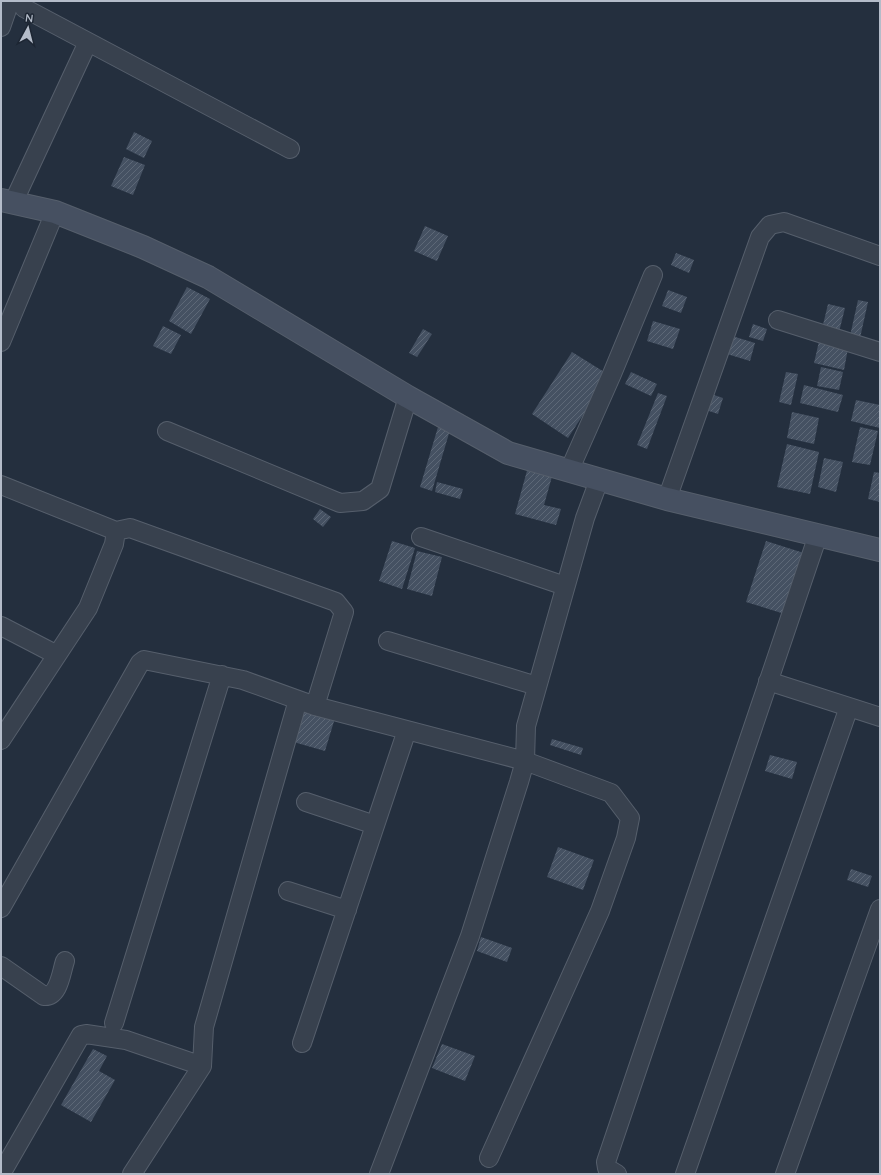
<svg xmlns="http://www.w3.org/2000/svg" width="881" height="1175" font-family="Quicksand,sans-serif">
<defs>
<pattern id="building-hatch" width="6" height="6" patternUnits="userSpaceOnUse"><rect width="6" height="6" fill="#455162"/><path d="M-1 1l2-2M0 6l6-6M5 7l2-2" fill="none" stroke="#5d6877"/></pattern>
</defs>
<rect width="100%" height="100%" fill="#242f3e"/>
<path fill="url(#building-hatch)" d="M134 132 152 141 144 158 126 149Z
M124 157 145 165 133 195 111 186Z
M425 226 448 236 437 261 414 251Z
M676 253 694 260 689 273 671 265Z
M187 287 210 299 191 334 169 321Z
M668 290 687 297 681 313 662 306Z
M858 300 868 302 860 338 850 336Z
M828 304 845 308 839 332 822 329Z
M653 321 680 329 673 349 647 341Z
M753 324 767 329 763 341 749 337Z
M163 326 181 335 171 354 153 346Z
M423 329 432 334 417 357 409 353Z
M732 336 755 343 750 361 727 354Z
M820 337 849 343 844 370 814 363Z
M572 352 609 375 568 438 532 414Z
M821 367 843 372 839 390 817 386Z
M631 372 657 384 651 396 625 384Z
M786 372 798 374 791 405 779 402Z
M804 385 843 395 838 412 800 403Z
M658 393 667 396 647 449 637 445Z
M711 394 723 398 718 414 706 410Z
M856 400 880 405V428L851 421Z
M792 412 819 418 814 444 787 438Z
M438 427 450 430 432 491 420 487Z
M860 427 878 431 870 465 852 462Z
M787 444 819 452 810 494 777 487Z
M824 458 843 462 836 492 818 487Z
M528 467 553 473 544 505 561 509 556 525 515 514Z
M874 472 880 473V502L868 499Z
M437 482 463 489 460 499 435 492Z
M320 509 331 517 323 527 313 519Z
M392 541 415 548 402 589 379 581Z
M766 541 807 554 788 615 746 602Z
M417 551 442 557 432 596 407 589Z
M300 708 335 718 325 751 290 741Z
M552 739 583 748 581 755 550 745Z
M770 755 797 762 792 779 765 771Z
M558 847 594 860 583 890 547 877Z
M851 869 872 876 868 887 847 880Z
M481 937 512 948 507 962 477 951Z
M442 1044 475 1056 465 1081 432 1068Z
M93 1049 107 1056 99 1071 115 1080 91 1122 61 1105Z"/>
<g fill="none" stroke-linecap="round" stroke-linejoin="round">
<defs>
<path id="minor" d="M24 8 290 149
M1 27 10 1
M13 203 88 42
M778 320 880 352
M1 342 55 212
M167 431 340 503 363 501 380 489 408 397
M569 471 612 374 653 275
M1 485 116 531 114 544 88 608 1 740
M667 499 760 237 770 225 784 222 880 256
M116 531 130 528 336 602 344 612 315 706
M421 537 565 586
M1 626 57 655
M388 641 537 686
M768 681 880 717
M306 802 375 825
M288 891 347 910
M1 908 140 663 144 660 243 680 315 706 525 761 611 793 630 818 626 838 600 911 489 1158
M1 966 44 996C59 997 61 973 65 961
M114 1023 222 675
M302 1043 407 730
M1 1174 81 1035 86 1034 126 1040 202 1066
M132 1174 202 1066 204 1027 298 700
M379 1174 470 936 519 782 525 761 526 726 585 518 599 480
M617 1174 607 1168 606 1162 818 535
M685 1174 849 707
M785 1174 880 909"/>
<path id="secondary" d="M1 200 55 212 143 247 208 277 408 397 508 453 667 499 880 550"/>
</defs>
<use href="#minor" stroke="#565f6c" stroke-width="20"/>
<use href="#secondary" stroke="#565f6c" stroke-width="24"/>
<use href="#minor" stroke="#38414e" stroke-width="18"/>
<use href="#secondary" stroke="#465061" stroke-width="22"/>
</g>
<rect width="881" height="1175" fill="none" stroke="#b4bcc9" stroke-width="4"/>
<g transform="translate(28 28) rotate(7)" stroke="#1d2633" stroke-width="3" paint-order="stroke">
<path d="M0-3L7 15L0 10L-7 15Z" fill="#b4bcc9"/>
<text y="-6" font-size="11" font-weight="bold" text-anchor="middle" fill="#b4bcc9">N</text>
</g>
</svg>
